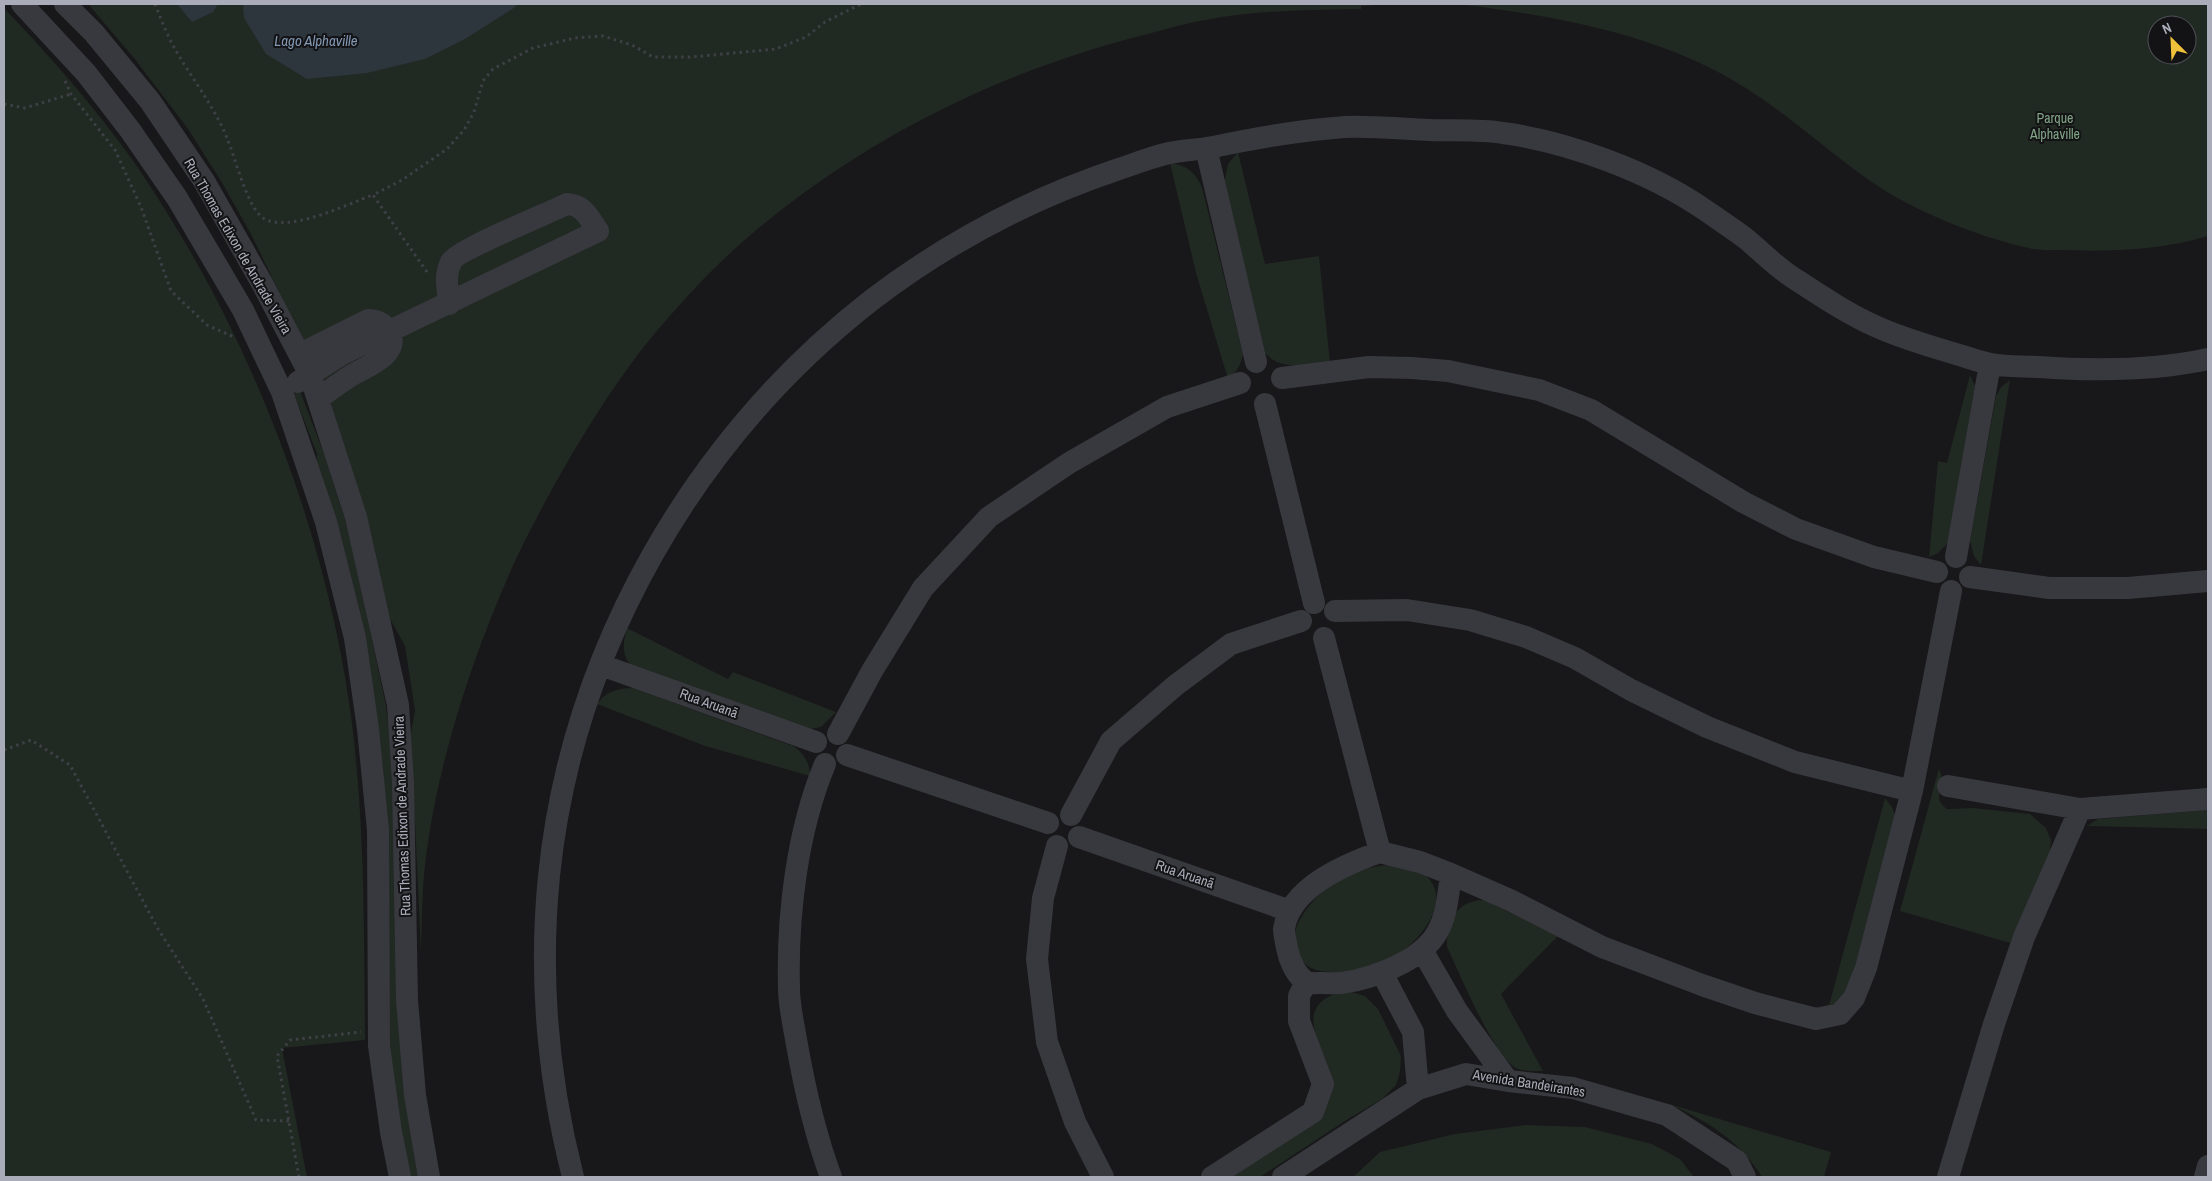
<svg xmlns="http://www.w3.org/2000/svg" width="2212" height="1181" font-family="'Archivo Narrow',sans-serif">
<rect width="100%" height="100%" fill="#181719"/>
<path fill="#212923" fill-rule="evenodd" d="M88 4H1390L1361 6V9C1310 10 1256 10 1206 20 1186 23 1167 29 1148 34 1003 70 869 136 754 232 717 263 682 301 651 338 635 357 621 378 607 398 573 450 543 503 516 559 475 650 441 750 427 849 422 883 422 918 421 953L415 821 409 743 415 711 405 646 389 617 291 317 252 236 221 181 188 129 134 58Z
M1451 4H2208V236C2164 250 2107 252 2061 250 2051 250 2039 251 2029 248 1985 239 1922 214 1884 190 1832 157 1788 112 1734 81 1668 42 1591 24 1516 12 1494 9 1473 5 1451 4ZM2157 25H2187V55H2157Z
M4 8C50 56 93 105 132 159 144 176 155 194 166 211 263 365 334 559 354 740 365 839 364 940 365 1040L282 1048 307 1177H4Z
M1238 152 1265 264 1319 256 1330 362C1308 364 1282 372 1265 353L1224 183 1228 164Z
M1170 163C1188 165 1198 174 1203 191L1243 354C1241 364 1237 373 1228 379L1196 273Z
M1970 375 1975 386 1948 543 1937 554 1929 557 1938 461 1947 463Z
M2010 380 1981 565 1974 556 1970 541 1996 396 2001 387Z
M300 391 323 451 350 535 386 706 394 774 421 1177H409L389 1057 386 891 316 471 317 454 294 394Z
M627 628 728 679 733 672 836 712 821 727 810 729 632 667C621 655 623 642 627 628Z
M633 688 793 746C804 753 810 763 810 776L705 746 597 704C606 691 618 688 633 688Z
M1939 768 1944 784C1938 793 1936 802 1947 809L1973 808 2030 814 2046 828 2051 840 2050 850 2010 943 1900 911Z
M1885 798 1892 807 1896 818 1848 995 1828 1009Z
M2208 810V829L2087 826 2098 819Z
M1388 865C1462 868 1440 928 1395 956 1380 966 1351 973 1333 972 1322 972 1310 970 1302 961 1299 957 1299 951 1298 947 1297 943 1295 939 1295 935 1295 919 1319 892 1332 884 1347 874 1370 866 1388 865Z
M1481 900 1487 901 1558 936 1501 994 1543 1071C1535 1071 1524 1072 1516 1068 1493 1055 1460 974 1447 947 1446 939 1448 935 1450 927 1456 909 1461 903 1481 900Z
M1340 992H1352L1365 996 1378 1009 1401 1056 1400 1072 1396 1085 1382 1099 1348 1119 1260 1177H1228L1332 1079C1326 1048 1289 1008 1340 992Z
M1669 1104 1831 1152 1824 1177H1762C1739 1141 1708 1121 1669 1104Z
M1526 1125 1585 1127 1652 1144 1680 1159 1694 1177H1353L1380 1152 1455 1134Z"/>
<path fill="#2d353d" d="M177 4H218L213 12 192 22Z
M243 4H517L514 8 465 39 425 59 367 73 307 79 266 54 244 18Z"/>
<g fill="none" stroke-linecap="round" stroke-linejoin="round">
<path stroke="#3e4045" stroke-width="3" stroke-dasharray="2.5 4" stroke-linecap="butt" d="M155 4C161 19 167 35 175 49 192 79 214 106 227 138 235 157 247 207 263 218 288 234 347 204 373 195
M65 81 71 94 115 150 141 207 171 291 207 325 234 337
M4 104 25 108 71 94
M427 272 373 195 402 180 447 149 464 130 474 112 483 81 493 69 533 48 575 38 603 36 632 45 653 57H692L776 49 806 37 825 22 861 4
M4 750 31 740 70 765 158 929 203 999 256 1120 289 1121
M299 1177 277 1056 290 1040 361 1032"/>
<path stroke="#38393e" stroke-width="22" d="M22 4 86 73 130 130 177 198 243 310 282 392 326 522 355 638 368 729 378 830 379 1046 391 1132 400 1177
M65 4 94 33 150 101 204 181 263 285 310 375 356 517 398 705 403 783 407 1000 415 1095 429 1177
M1206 148 1256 362
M300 354 368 320C376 320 383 323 388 330 403 353 368 366 354 374 342 381 330 390 318 399
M1282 378 1369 367 1412 368 1448 371 1539 390 1591 410 1743 502 1796 529 1874 557 1937 572
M298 382 344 353 598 231C589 218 584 205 567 204 549 213 457 250 451 262 444 275 448 290 449 304
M1265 404 1314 603
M1956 557 1990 364
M1970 577 2049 588H2128L2208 581
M1335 611 1407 610 1470 620 1526 637 1575 658 1631 690 1707 727 1795 762 1912 791
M1324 638 1380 852
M601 665 816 742
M838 734 872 671 923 588 989 517 1069 463 1167 407 1240 383
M847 755 1048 823
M825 764C797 831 787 916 789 988 789 1007 794 1026 797 1045 805 1090 815 1134 831 1177
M1948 786 2080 809 2208 799
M1071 815 1111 741 1176 685 1231 644 1301 621
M1079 837 1290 911
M1057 846 1043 898 1037 959 1047 1042 1075 1122 1103 1177
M1380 852 1420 862 1451 874C1448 895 1447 918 1435 936 1415 965 1357 986 1323 983 1317 983 1309 984 1305 981 1295 974 1289 959 1287 948 1286 942 1284 935 1284 929 1290 887 1346 864 1380 852Z
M1451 874 1510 900 1602 947 1702 985 1755 1003 1816 1019 1840 1014 1854 998 1866 968 1912 791 1951 591
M1422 950 1457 1011 1508 1081
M1382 973 1413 1032 1418 1089
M573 1177C548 1079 539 976 549 876 572 650 694 438 873 299 948 242 1029 199 1119 169 1134 164 1149 158 1165 154 1180 150 1197 150 1213 147 1256 138 1300 130 1345 127 1373 126 1402 129 1430 130 1454 131 1479 129 1503 133 1569 142 1650 172 1705 210 1718 219 1732 228 1745 238 1761 251 1775 266 1792 277 1818 294 1846 313 1875 326 1901 338 1929 346 1956 354 1967 357 1979 362 1991 364 2006 367 2023 366 2039 367 2095 371 2153 371 2208 359
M1212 1177 1313 1112 1323 1084 1299 1021V996L1306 982
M1283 1177 1418 1089 1466 1074 1508 1081 1573 1088 1667 1115 1737 1161 1745 1177
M1948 1177 1994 1024 2024 937 2080 809
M2205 1177 2208 1166"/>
</g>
<g text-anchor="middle" stroke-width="4" stroke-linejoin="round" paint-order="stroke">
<g font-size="14" fill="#81a486" stroke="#131214">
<text x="2055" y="123">Parque<tspan x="2055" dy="16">Alphaville</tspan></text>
</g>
<g font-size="14" fill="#aaadb9" stroke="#131214">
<text transform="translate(238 246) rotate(60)" y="5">Rua Thomas Edixon de Andrade Vieira</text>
<text transform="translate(709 703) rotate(20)" y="5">Rua Aruanã</text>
<text transform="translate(402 816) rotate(-92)" y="5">Rua Thomas Edixon de Andrade Vieira</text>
<text transform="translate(1185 874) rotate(19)" y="5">Rua Aruanã</text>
<text transform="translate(1529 1083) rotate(9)" y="5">Avenida Bandeirantes</text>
</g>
<g font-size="15" font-style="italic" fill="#8298b3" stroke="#131214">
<text x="316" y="46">Lago Alphaville</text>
</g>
</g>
<rect width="2212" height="1181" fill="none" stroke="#aaadb9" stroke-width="10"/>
<g transform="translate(2172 40) rotate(336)"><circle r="24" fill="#131214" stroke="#4f5056"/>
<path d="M0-4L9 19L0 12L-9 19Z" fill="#efc13a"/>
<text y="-8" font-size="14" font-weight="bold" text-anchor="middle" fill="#aaadb9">N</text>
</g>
</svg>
